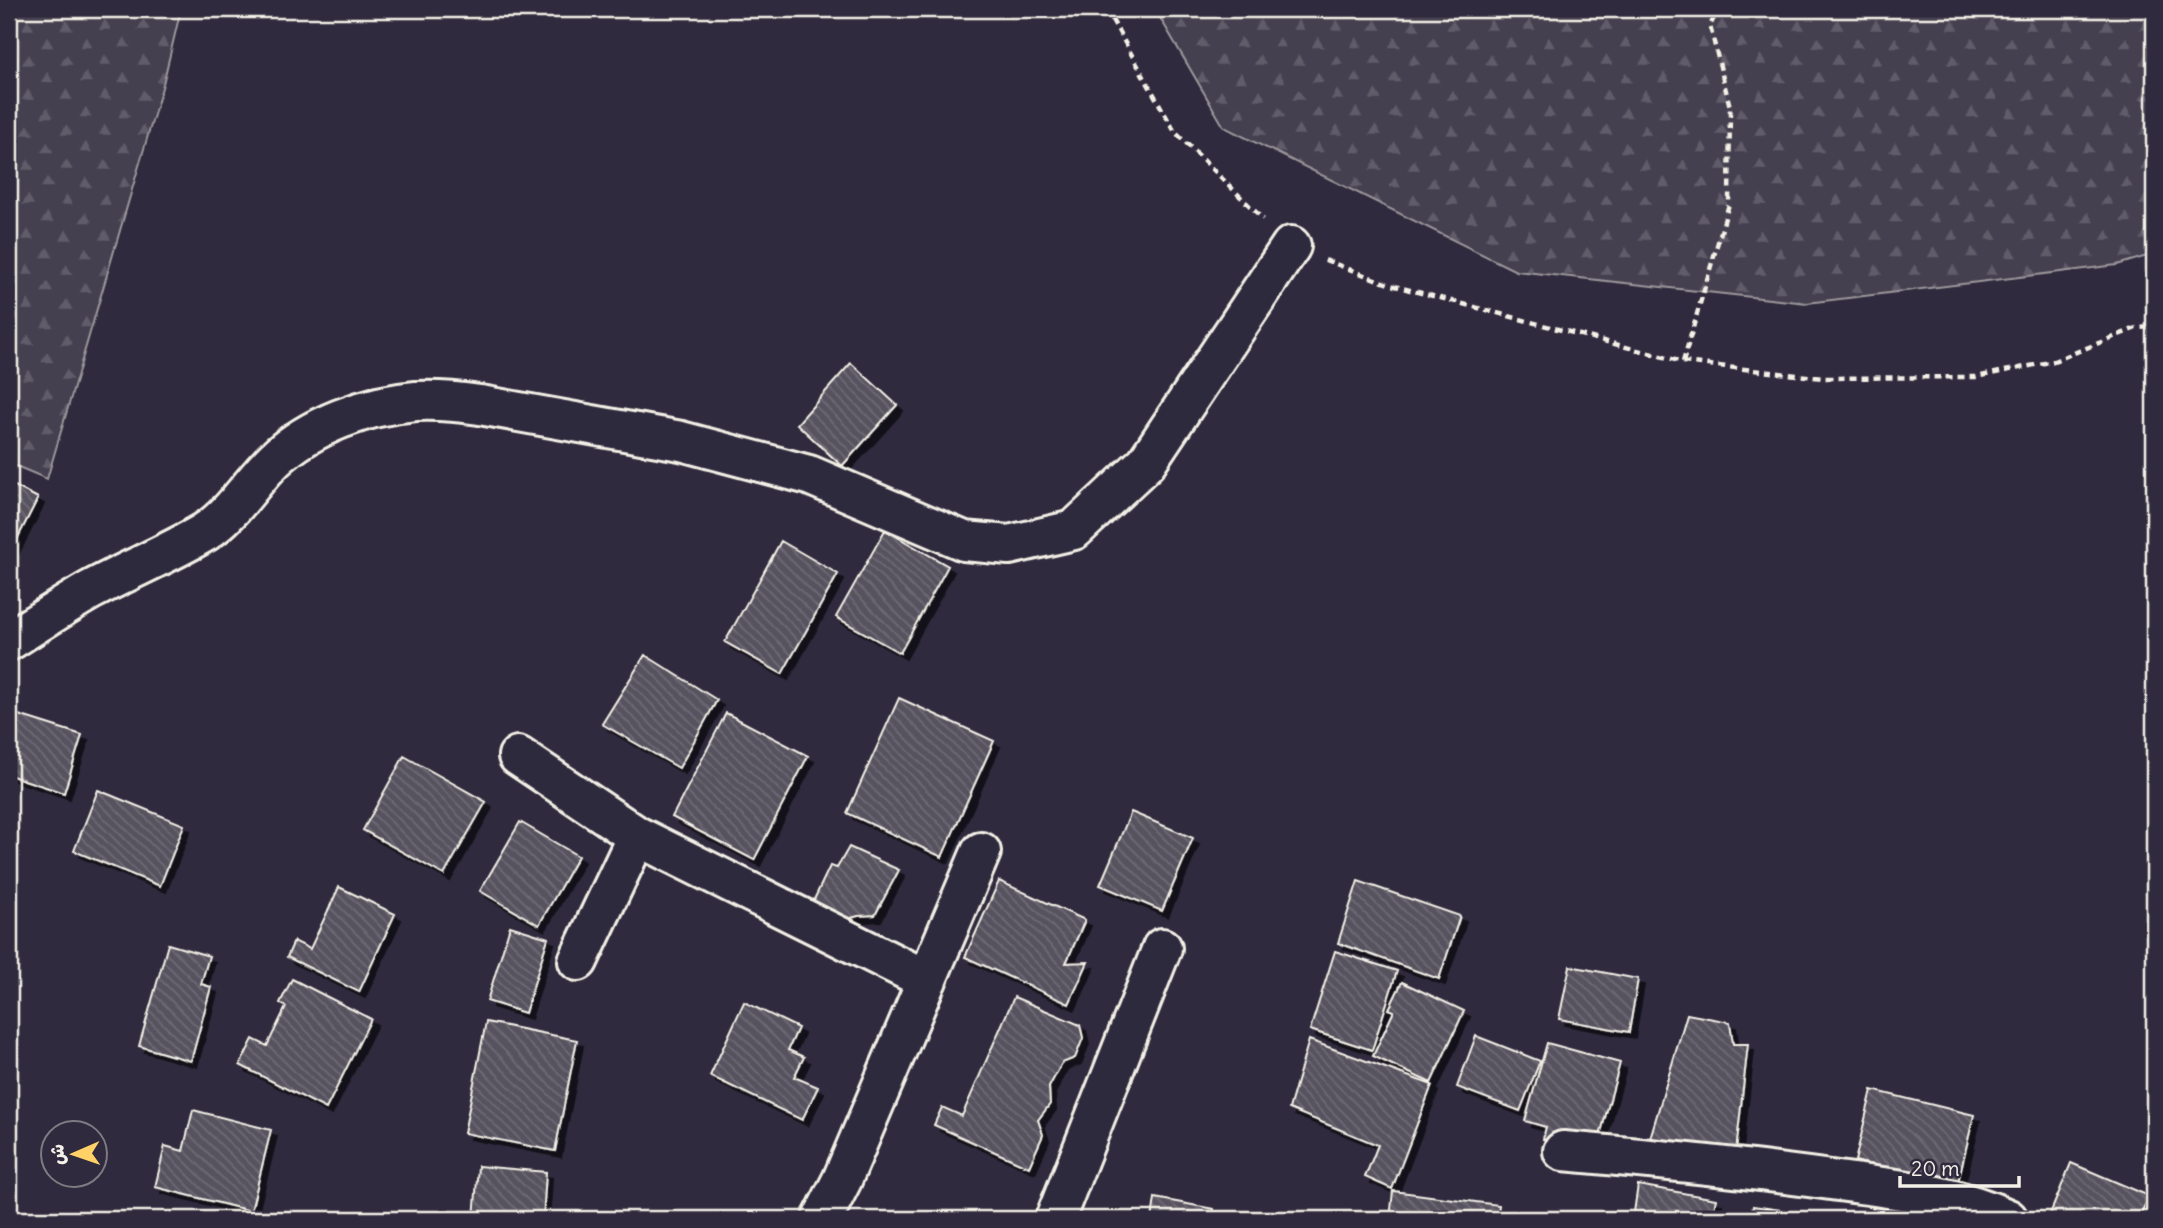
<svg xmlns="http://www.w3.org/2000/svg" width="2163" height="1228" font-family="Delius,'Playpen Sans Arabic',sans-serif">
<defs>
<pattern id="forest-firs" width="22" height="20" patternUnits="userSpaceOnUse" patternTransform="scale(1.75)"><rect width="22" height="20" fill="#454050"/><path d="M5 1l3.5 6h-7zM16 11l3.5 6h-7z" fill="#605c69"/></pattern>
<pattern id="building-back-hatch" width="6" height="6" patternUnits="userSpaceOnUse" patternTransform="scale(1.75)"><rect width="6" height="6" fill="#56525f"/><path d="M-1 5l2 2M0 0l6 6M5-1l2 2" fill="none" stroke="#6f6b76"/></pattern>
<filter id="shadow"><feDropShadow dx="6" dy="6" stdDeviation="0" flood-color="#0009"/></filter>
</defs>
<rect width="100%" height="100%" fill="#2f2a3d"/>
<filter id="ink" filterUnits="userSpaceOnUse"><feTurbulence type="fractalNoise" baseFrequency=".0143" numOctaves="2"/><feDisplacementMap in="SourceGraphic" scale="14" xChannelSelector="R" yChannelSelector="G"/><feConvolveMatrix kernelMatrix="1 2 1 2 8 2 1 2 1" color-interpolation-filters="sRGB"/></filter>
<g filter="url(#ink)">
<path fill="url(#forest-firs)" stroke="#9c989c" stroke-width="2" d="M9 9H181L163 84 47 479 9 463Z
M1155 9H2154V254L2117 265 1807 303 1516 271 1224 127Z"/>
<path fill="url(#building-back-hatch)" stroke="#f4f1e8" stroke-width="2" filter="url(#shadow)" d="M851 363 897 405 842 466 797 424Z
M9 483 38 498 9 555Z
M885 530 948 566 900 653 836 617Z
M781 541 838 574 782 674 725 642Z
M645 655 717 700 679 768 602 724Z
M899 698 994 741 942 857 847 813Z
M9 712 82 735 64 793 9 775Z
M726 713 808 756 754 860 672 817Z
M404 756 486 802 444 875 363 830Z
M98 790 184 825 160 886 74 851Z
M1131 812 1193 838 1162 911 1100 885Z
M520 822 578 856 539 925 480 891Z
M849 847 899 870 875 915 858 916 838 922 810 908 830 866 837 868Z
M999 881 1085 920 1066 963 1088 962 1069 1004 965 957Z
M1358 881 1460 916 1439 979 1338 943Z
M339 887 395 914 359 992 287 957 294 941 310 949Z
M510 926 548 938 525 1013 487 1001Z
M168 944 209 956 201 984 211 987 191 1061 139 1046Z
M1335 951 1397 971 1372 1050 1310 1030Z
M1570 966 1638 979 1629 1032 1559 1019Z
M292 979 371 1019 326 1109 240 1065 253 1039 267 1046 286 1007 280 1003Z
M1402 982 1464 1011 1431 1083 1373 1056 1394 1011 1389 1009Z
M1014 997 1080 1025 1083 1038 1075 1058 1062 1063 1049 1087 1050 1104 1038 1120 1043 1135 1029 1167 934 1125 942 1107 962 1116Z
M744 1002 798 1028 788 1050 804 1057 794 1077 818 1087 802 1120 710 1076Z
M1687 1014 1730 1022 1733 1044H1748L1735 1160 1648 1145Z
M486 1022 577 1040 555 1151 464 1133Z
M1476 1036 1540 1061 1520 1111 1457 1087Z
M1309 1040 1432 1085 1392 1189 1365 1177 1378 1145 1289 1109Z
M1547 1043 1620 1063 1595 1154 1543 1139 1546 1127 1525 1121Z
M1872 1090 1974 1115 1957 1186 1855 1161Z
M193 1110 271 1130 251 1211 155 1187 165 1146 183 1151Z
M2071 1163 2149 1196 2139 1219H2048Z
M478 1166 546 1172 543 1219H474Z
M1638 1185 1716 1199 1712 1219H1633Z
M1393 1191 1499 1205 1497 1219H1390Z
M1155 1198 1214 1209 1212 1219H1152Z
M1753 1206 1844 1219H1751Z
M1873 1207 1936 1219H1871Z"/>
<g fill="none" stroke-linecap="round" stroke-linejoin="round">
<defs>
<path id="minor" d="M9 641C36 624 63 606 91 590 128 570 168 554 205 532 234 513 250 483 275 459 311 425 367 405 416 401 437 400 459 402 480 405L681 441 809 475 964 541 1009 545 1074 530 1146 463 1291 246
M518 756 637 836 927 980
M578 961 637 836
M1563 1151C1655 1159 1746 1168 1838 1181 1896 1189 1955 1194 2008 1219
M822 1219 842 1180 981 852
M1055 1219 1162 948"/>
</defs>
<use href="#minor" stroke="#f4f1e8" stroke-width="44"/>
<path stroke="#f4f1e8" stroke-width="4.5" stroke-dasharray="7 5" stroke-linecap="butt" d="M1106 9 1175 132 1263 219
M1325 260 1391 285 1683 362 1823 378 1976 377 2054 361 2136 328 2154 327
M1683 362 1729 204 1730 107 1710 26 1718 9"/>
<use href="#minor" stroke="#2f2a3d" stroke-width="38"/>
</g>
</g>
<rect width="2163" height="1228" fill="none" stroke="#2f2a3d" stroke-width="35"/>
<rect x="18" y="18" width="2128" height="1193" fill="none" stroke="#f4f1e8" stroke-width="2.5" filter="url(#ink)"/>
<g transform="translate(74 1154) rotate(268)"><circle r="33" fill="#2f2a3d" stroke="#7e7a81" stroke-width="2"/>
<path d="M0-5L12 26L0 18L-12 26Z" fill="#ffd166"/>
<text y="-10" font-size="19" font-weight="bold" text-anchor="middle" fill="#f4f1e8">ش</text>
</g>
<path d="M1900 1176v10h119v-10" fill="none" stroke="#f4f1e8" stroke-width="3.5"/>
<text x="1911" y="1176" font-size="21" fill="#f4f1e8" stroke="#2f2a3d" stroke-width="5" paint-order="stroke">20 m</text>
</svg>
